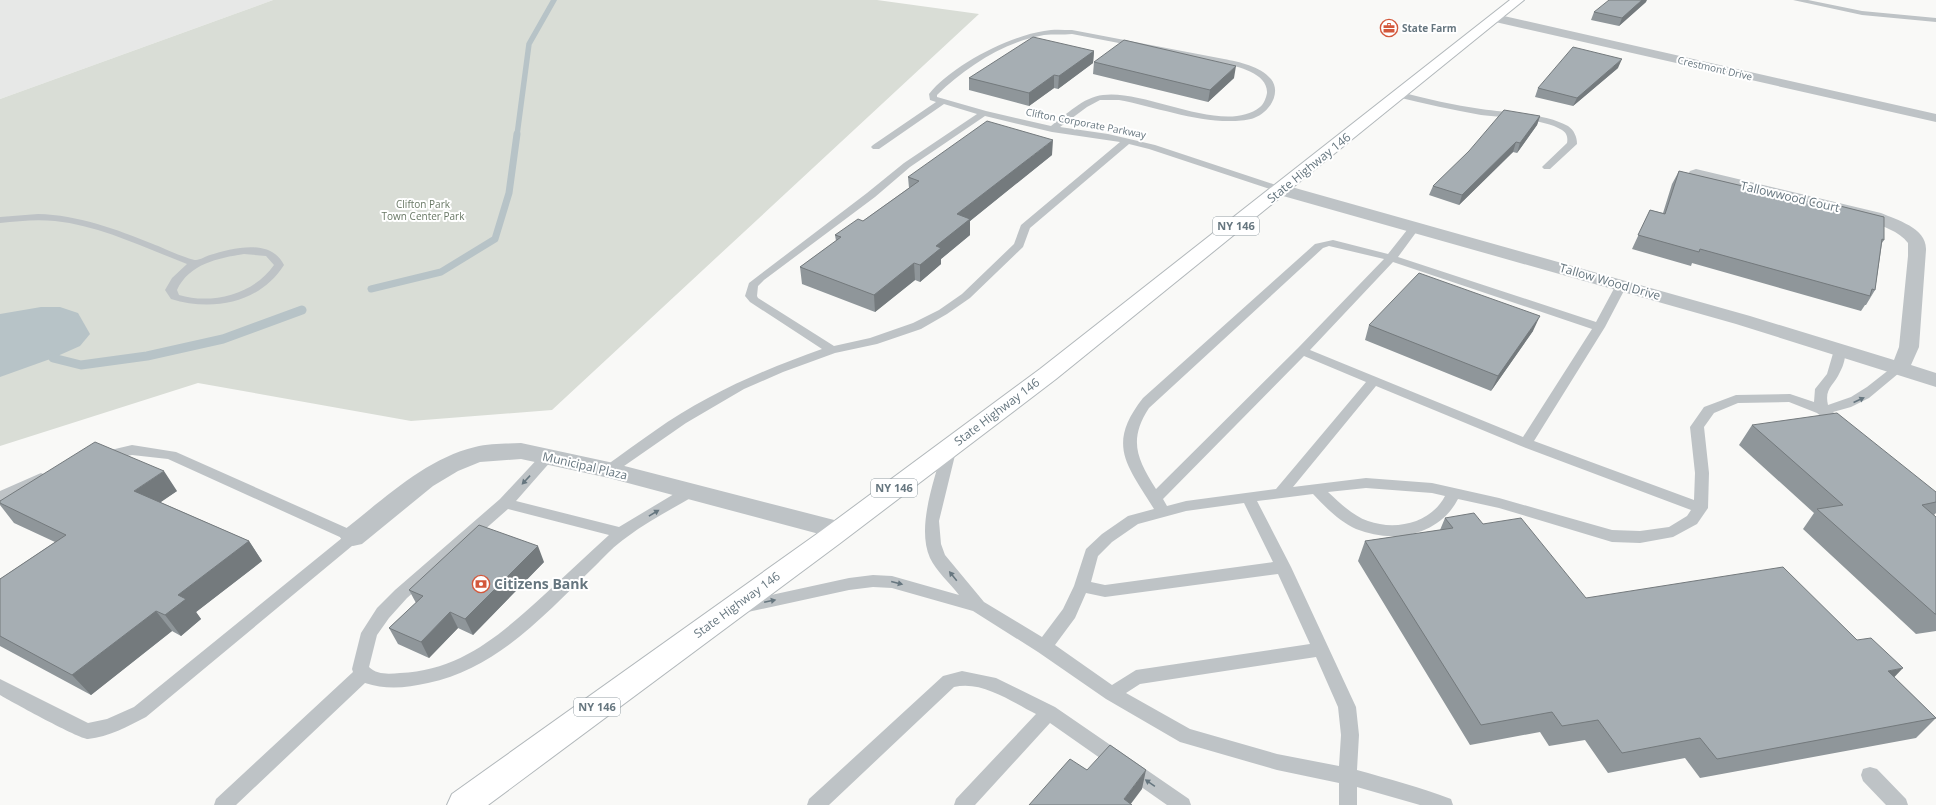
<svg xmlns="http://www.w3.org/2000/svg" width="1936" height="805" font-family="'Open Sans',sans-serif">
<rect width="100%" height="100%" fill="#f9f9f7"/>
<path fill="#e7e8e7" d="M0 0H273L0 99Z"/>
<path fill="#d9ddd6" d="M273 0H877L979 14 552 410 411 421 198 383 0 446V99Z"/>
<path fill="#b7c3c7" d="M41 307H60L78 313 90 334 80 346 53 358 0 377V314Z"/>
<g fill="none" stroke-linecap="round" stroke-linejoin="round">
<path stroke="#b7c3c7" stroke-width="5.5" d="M517 135 529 44 554 0"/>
<path stroke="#b7c3c7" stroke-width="7" d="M371 289 441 272 495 239 509 193 517 134"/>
<path stroke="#b7c3c7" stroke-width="9" d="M53 358 81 365 147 356 223 339 302 310"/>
<defs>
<path id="primary" d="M1510 0H1524L1056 379 839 544 488 805H447L452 794 821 531 1040 369Z"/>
</defs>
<use href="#primary" stroke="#b2b8bb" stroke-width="2"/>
<path fill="#bec3c6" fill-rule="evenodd" d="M1793 0H1808L1862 11 1936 18V22L1862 15Z
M1072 30 1224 59C1239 62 1260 66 1271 79 1282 93 1269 113 1254 118 1249 120 1240 121 1233 121 1195 122 1156 107 1119 100H1100L1087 107 1060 127 1108 134 1155 145 1285 188 1287 190 1285 192H1279L1149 149 1129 144 1030 228 1023 247 970 298 947 314 921 329 877 344 835 353 783 372 744 389 686 423 614 473 609 475 604 473 602 470 604 467C638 443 671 417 708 398 745 378 783 363 822 349L750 302 745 296 749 283 867 193 904 163 977 114 944 104 879 149H873L871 147 873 145 936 102 930 100 929 94C951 66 1009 36 1044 31 1053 29 1063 30 1072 30ZM1072 34 1223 63C1238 67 1268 73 1267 93 1266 98 1264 104 1260 107 1224 136 1146 89 1103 95 1083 97 1066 115 1051 126L986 111 937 97V95C966 67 1004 42 1044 35 1053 34 1063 35 1072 34ZM985 116 1052 132 1120 142 1021 225 1014 244 962 294 939 310 913 323 870 338 834 346 758 298 757 296 758 286 764 280 875 197 910 167Z
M1400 92C1427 99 1454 105 1481 109 1507 113 1545 113 1568 126 1574 130 1577 137 1577 144L1550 169H1544L1542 167 1544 165 1567 143C1568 138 1567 133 1562 130 1542 118 1504 118 1481 115 1453 110 1425 104 1397 97L1396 95Z
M38 214C78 215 116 229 153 244 161 247 189 260 196 260 200 260 206 256 210 255 233 248 271 238 284 265 260 303 213 312 171 299L165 290 172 278 187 264C145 248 101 226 55 221 37 219 18 221 0 223V217ZM244 254 266 256 274 265C254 294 212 305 179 295L177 290C189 264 218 258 244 254Z
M1415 224 1420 227 1398 257 1596 322 1617 283H1625L1627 285 1605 327 1534 441 1694 500 1695 473 1690 427 1704 407 1736 395 1790 394 1814 402 1815 389 1827 374 1834 350 1840 346 1846 350C1845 358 1844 365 1840 372 1834 386 1824 388 1828 405L1851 397 1867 387 1895 365H1903L1905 368 1869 398 1851 407 1833 412 1848 425 1846 428H1836L1817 413 1789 402 1738 403 1714 413 1704 427 1709 473 1708 508 1697 524 1673 537 1640 543 1612 542 1499 508 1458 499C1439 536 1393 544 1356 529 1339 521 1325 507 1313 494L1257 501 1291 567 1356 707 1359 735 1357 770C1389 779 1420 787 1451 799L1453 805H1420L1357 787V805H1339V783L1277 770 1180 742 1106 699 1038 652 973 611 892 588 873 587 849 590 743 613 737 611 735 607 737 603 743 601 849 578 873 575 892 576 959 595C950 583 936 571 930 558 916 526 935 480 943 447L945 444H955L957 447 939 521 941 544 945 555 984 602 1042 637 1063 609 1074 586 1086 549 1102 534 1128 516 1154 509C1127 465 1106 445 1143 398L1315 244 1333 240 1388 254 1411 225ZM1329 246 1384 259 1298 348 1156 489C1137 459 1128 440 1149 408L1323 248ZM1393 262 1592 329 1523 437 1310 350ZM1304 356 1366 382 1276 489 1186 501 1167 506 1163 499ZM1376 386 1521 446 1691 510 1687 516 1669 527 1640 531 1612 530 1499 498 1432 483 1366 478 1293 487ZM1366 488 1432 493 1445 496C1431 523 1396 531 1368 521 1353 516 1340 503 1328 492ZM1244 503 1273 562 1105 585 1091 582 1098 556 1112 542 1138 524 1186 511ZM1278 574 1310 644 1136 670 1112 685 1055 645 1075 618 1086 593 1105 597ZM1316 657 1338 707 1341 735 1339 766 1277 754 1190 729 1126 693 1140 684Z
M132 445 176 452 358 533 360 537 358 541 146 717C128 726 109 737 88 739 79 739 12 702 0 695V679L88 723 107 719 134 707 342 538 168 459 132 455 103 461 98 459 96 456 98 453Z
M547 452 552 454 554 457 552 460 516 501 619 527 684 488 689 487 694 488 696 492 694 496C672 509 648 521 627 537 615 545 604 557 594 567 544 615 498 668 428 683 406 688 386 690 365 683L236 805H214L216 799 353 672 352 669 361 633 377 608 395 590 500 499 542 454ZM508 509 609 535C587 555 566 575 544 595 501 634 462 670 400 673 389 674 377 675 369 667L377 635 389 618 407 598Z
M41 473 46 475 48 478 46 481 0 502V491Z
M962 671 996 678 1055 707 1189 799 1191 805H1167L1050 723 975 805H954L956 799 1036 714C1012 702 982 680 954 687L829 805H807L809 799 943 676Z
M1870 767 1877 769 1906 799 1908 805H1886L1863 781 1861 775 1863 769Z"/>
<path fill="#bec3c6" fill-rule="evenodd" d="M1495 14 1936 114V122L1491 21 1489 18 1491 15Z
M1696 169 1881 213C1897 220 1927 228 1926 250L1919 347 1911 365 1936 373V387L1736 324 1276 194 1274 190 1276 186 1282 185 1288 186 1750 316 1894 360 1899 347 1908 256V243C1899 231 1882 226 1869 221L1690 177 1688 174 1690 171Z
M521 443 609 462 838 521 847 523 851 530 847 537 838 539 609 478 521 459 480 462 458 471 433 486 362 544 353 546 344 544 340 537 344 530C384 499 425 459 475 447 489 443 506 444 521 443Z"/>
<use href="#primary" fill="#fff" fill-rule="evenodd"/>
</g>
<path fill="#8f969a" d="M1646 2 1619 26 1591 20 1594 12Z
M1094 51 1093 63 1058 89 1054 88 1029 106 969 90V78Z
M1094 62 1234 78 1208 102 1093 74Z
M1618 68 1573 106 1535 97 1538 88Z
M1540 116 1537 125 1517 153 1513 152 1459 205 1429 195 1433 186Z
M1052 155 970 221V235L941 259V264L920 282 915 280 875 312 802 284 800 267 836 241 835 235 863 221 909 188 908 177Z
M1679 171 1830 207 1832 204 1884 240 1882 243 1875 290 1866 305H1865L1861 311 1692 263 1691 266 1632 249 1650 210 1663 213 1672 184Z
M1369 325 1533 331 1491 391 1365 340Z
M1752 425 1936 492V513L1934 515 1936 517V631L1916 634 1803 529 1814 513 1739 445Z
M177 491 160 502 249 541 262 561 196 612 201 619 181 636 172 631 91 695 0 646V579L55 542 14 523 0 505V501Z
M1445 518 1483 524 1586 598 1894 677 1936 718 1916 738 1700 778 1685 758 1608 773 1585 740 1549 746 1540 732 1470 745 1358 561 1365 541 1440 530Z
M544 562 473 635 458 628 429 658 398 644 389 628 416 603 409 590Z"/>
<path fill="#747a7d" d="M1642 0H1647L1646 2 1619 26 1622 18Z
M1094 51 1093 63 1058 89 1059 76Z
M1622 59 1618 68 1573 106 1577 98Z
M1236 66 1234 78 1208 102 1210 90Z
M1054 75V88L1029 106V93Z
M1540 116 1537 125 1517 153 1520 143Z
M1053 140 1052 155 970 221V235L941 259V264L920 282V265L936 246 957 214Z
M1516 142 1513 152 1459 205 1462 195Z
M914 263 915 280 875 312 874 295Z
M1540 316 1533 331 1491 391 1498 376Z
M164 471 177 491 148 511 134 491Z
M249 541 262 561 196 612 201 619 181 636 165 615 178 595Z
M538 546 544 562 473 635 465 619Z
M156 611 172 631 91 695 72 675Z
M450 612 458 628 429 658 421 642Z
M1903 668 1884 688 1888 671Z
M1146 770 1142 789 1130 805 1124 799Z"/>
<path fill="#a6aeb3" stroke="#747a7d" d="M1609 0H1642L1622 18 1594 12Z
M1033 37 1094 51 1059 76 1054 75 1029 93 969 78Z
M1124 40 1236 66 1210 90 1094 62Z
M1573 47 1622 59 1577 98 1538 88Z
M1504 110 1540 116 1520 143 1516 142 1462 195 1433 186 1469 151Z
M987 121 1053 140 957 214 970 219 936 246 941 248 920 265 914 263 874 295 800 267 841 237 835 235 858 219 863 221 919 181 908 177Z
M1679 171 1832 207V204L1884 217V240L1882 239 1875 290 1872 289 1870 296 1700 249 1699 252 1638 235 1650 210 1665 214Z
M1419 273 1540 316 1498 376 1369 325Z
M1837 413 1936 492V502L1922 505 1936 517V614H1935L1817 509 1843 505 1752 425Z
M95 442 164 471 134 491 249 541 178 595 186 599 165 615 156 611 72 675 0 636V579L66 535 0 503V501Z
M1474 513 1483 524 1521 518 1586 598 1783 567 1857 640 1871 638 1903 668 1888 671 1936 718 1717 759 1700 738 1622 753 1598 720 1562 726 1552 712 1481 725 1365 541 1453 528 1445 518Z
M479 525 538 546 465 619 450 612 421 642 389 628 423 596 409 590Z
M1110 745 1146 770 1124 799 1132 805H1029L1070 759 1087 770Z"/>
<defs><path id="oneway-solid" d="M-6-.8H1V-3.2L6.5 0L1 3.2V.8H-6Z"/></defs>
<g fill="#66767f">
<use href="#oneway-solid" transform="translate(1859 400) rotate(-25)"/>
<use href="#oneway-solid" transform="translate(526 480) rotate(133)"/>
<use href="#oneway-solid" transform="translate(654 513) rotate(-31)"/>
<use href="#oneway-solid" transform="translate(953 576) rotate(-129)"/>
<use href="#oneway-solid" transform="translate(897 583) rotate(14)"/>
<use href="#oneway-solid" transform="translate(770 601) rotate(-12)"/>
<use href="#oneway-solid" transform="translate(1150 783) rotate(-145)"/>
</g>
<defs>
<symbol id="office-ring" viewBox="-11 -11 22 22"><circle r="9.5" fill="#fff" stroke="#d3583c" stroke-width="1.5"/><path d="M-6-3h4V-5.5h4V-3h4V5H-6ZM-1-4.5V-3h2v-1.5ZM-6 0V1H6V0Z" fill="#d3583c"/></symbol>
<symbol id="bank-ring" viewBox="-11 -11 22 22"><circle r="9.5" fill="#fff" stroke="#d3583c" stroke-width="1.5"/><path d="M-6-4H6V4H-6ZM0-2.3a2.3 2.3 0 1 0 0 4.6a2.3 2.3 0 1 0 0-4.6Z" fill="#d3583c"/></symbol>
</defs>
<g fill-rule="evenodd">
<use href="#office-ring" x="1379" y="18" width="20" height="20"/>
<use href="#bank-ring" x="471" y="574" width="20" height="20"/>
</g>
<g text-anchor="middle" stroke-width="4" stroke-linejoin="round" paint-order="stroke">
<g font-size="10" font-weight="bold" fill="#66767f" stroke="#fff" text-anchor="start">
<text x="1402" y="32">State Farm</text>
</g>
<g font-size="10" fill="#66767f" stroke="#fff">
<text transform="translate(1715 68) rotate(13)" y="4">Crestmont Drive</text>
<text transform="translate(1086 123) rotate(11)" y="4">Clifton Corporate Parkway</text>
</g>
<g font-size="10" fill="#697865" stroke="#fff">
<text x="423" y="208">Clifton Park<tspan x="423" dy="12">Town Center Park</tspan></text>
</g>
<g fill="#fff" stroke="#949fa5" stroke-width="1">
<rect x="1213" y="217" width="46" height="18" rx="3"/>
<rect x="871" y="479" width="46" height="18" rx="3"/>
<rect x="574" y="698" width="46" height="18" rx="3"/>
</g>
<g font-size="11" font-weight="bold" fill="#66767f">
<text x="1236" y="230">NY 146</text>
<text x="894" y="492">NY 146</text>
<text x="597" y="711">NY 146</text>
</g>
<g font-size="12" fill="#66767f" stroke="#fff">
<text transform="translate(1309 168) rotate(-39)" y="4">State Highway 146</text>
<text transform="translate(1790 197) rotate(13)" y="4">Tallowwood Court</text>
<text transform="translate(1610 282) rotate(16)" y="4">Tallow Wood Drive</text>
<text transform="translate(997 412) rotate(-37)" y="4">State Highway 146</text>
<text transform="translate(585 466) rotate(13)" y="4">Municipal Plaza</text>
<text transform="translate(737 605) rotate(-36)" y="4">State Highway 146</text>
</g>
<g font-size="14" font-weight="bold" fill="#66767f" stroke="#fff" text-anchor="start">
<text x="494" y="589">Citizens Bank</text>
</g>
</g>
</svg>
